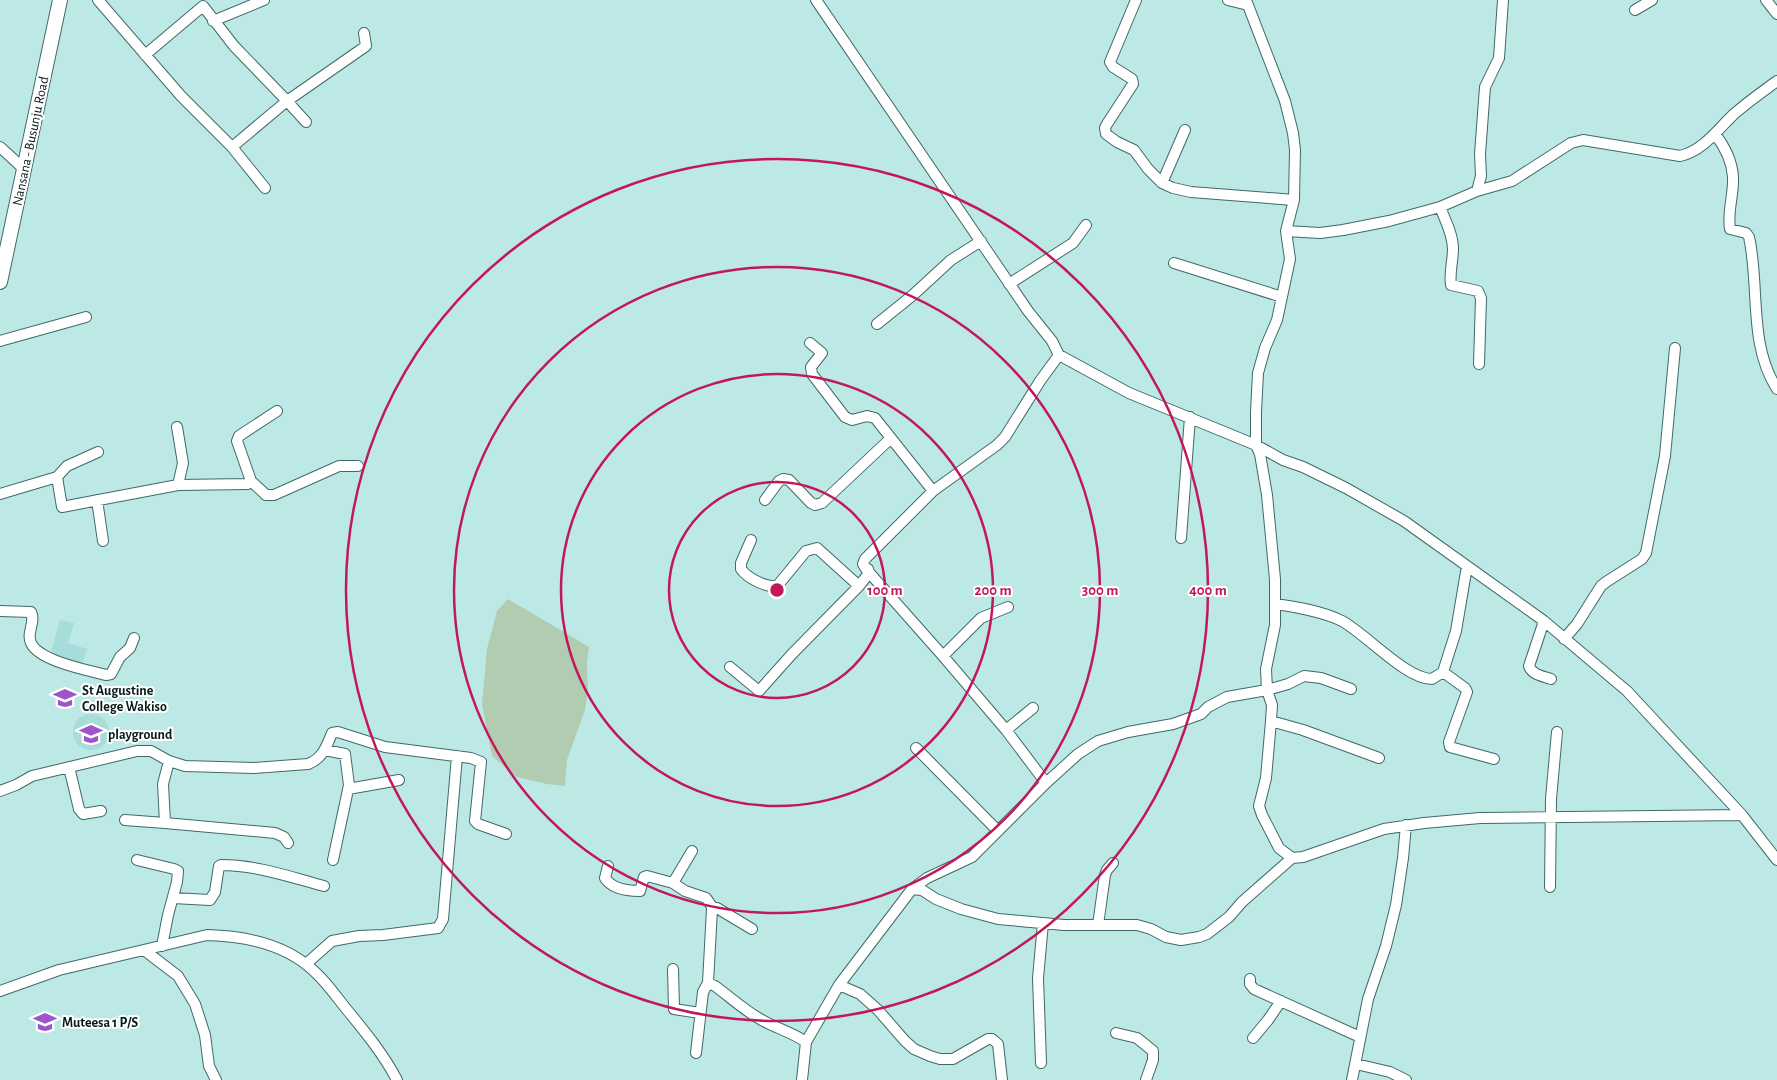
<svg xmlns="http://www.w3.org/2000/svg" width="1777" height="1080" font-family="'Alegreya Sans',sans-serif">
<rect width="100%" height="100%" fill="#bce9e6"/>
<path fill="#a6dcd9" d="M60 620 74 623 68 643 87 649 82 665 50 656Z
M73 732a18 18 0 1 1 36 0a18 18 0 1 1-36 0Z"/>
<path fill="#b2ccb2" d="M508 599 589 647 587 662 588 689 585 710 567 760 565 786 547 784 517 777 492 756 482 704 487 649 497 611Z"/>
<g fill="none" stroke-linecap="round" stroke-linejoin="round">
<defs>
<path id="minor" d="M98 0 181 96 232 147 265 188
M816 0 1028 311 1052 341 1059 355 1129 393 1256 445 1283 460 1303 467 1346 488 1404 521 1544 621 1627 691 1742 815 1777 860
M1136 0 1110 62 1113 67 1132 79 1133 84 1107 124 1105 128 1106 134 1117 142 1134 150 1148 169 1162 183 1173 188 1191 192 1294 200
M1228 0 1248 5
M1246 0 1285 101 1293 133 1295 150 1294 200 1286 231 1290 259 1277 320 1265 348 1258 373 1256 412V445L1260 454 1267 495 1275 579V625L1266 669 1267 690 1272 705 1271 721 1266 778 1259 806 1262 815 1279 848 1292 858 1303 857 1384 829 1424 823 1480 818 1742 815
M1766 0 1777 14
M1635 10 1652 0
M213 21 264 0
M145 55 203 6 234 46 287 101 366 46 364 33
M1715 134C1725 147 1732 160 1733 177 1734 194 1727 212 1730 229L1746 233 1749 237C1760 286 1748 344 1777 389
M0 147 24 169
M232 147 287 101 306 122
M1162 183 1185 130
M1477 191 1481 176 1480 154 1485 87 1499 58 1503 0
M1440 207C1445 220 1453 234 1453 249 1453 261 1449 273 1451 285L1478 291 1481 298 1479 364
M1286 231 1320 233 1343 230 1389 221 1440 207 1477 191 1512 181 1571 143 1583 140 1680 156C1703 151 1718 129 1734 114 1748 102 1763 91 1777 81
M1174 263 1282 297
M1009 284 1073 243 1086 225
M877 324 913 295 951 260 981 241
M0 341 86 317
M810 343 822 353 811 367 812 374 845 417 852 420 867 416 875 418 933 491
M277 411 239 436 237 441 251 481 266 495H274L339 466H358
M177 427 183 463 178 485
M57 477 67 466 98 452
M0 494 57 477 62 507 178 485 248 484 251 481
M97 500 103 541
M765 500 779 481 783 479 789 480 811 503 815 505 822 503 890 439
M1181 538 1190 417
M751 540 741 563V569C747 578 768 589 778 585L806 551 817 548 859 586
M1275 604C1297 607 1322 611 1342 621 1366 634 1406 679 1432 679L1443 672 1456 631 1467 566
M0 611 31 612C36 622 26 633 31 643 39 661 87 670 106 675L111 674 120 657 130 648 134 638
M1544 621 1529 666C1532 675 1543 676 1551 679
M1564 639 1577 624 1601 586 1606 582 1642 559 1646 553 1665 456 1675 348
M943 656 981 618 1008 607
M730 667 759 691 792 654 859 586 869 573 868 569
M1443 672 1465 688 1467 692 1449 742 1450 747 1494 759
M1271 721 1303 730 1379 758
M1006 730 1033 708
M916 748 998 831
M325 750 345 754 349 785 333 860
M169 761 163 784 165 823 275 833 284 837 288 843
M69 767 79 809 83 814 101 811
M1046 783 1006 730 943 656 866 569 863 564 865 559 933 491 997 445 1005 437 1040 381 1059 355
M348 789 399 780
M0 791 16 785 32 776 137 751H151L169 761 185 766 254 768 308 764C322 759 327 746 332 733L338 732 385 747 471 758 481 762 475 821 478 824 506 834
M125 820 165 823
M137 860 174 869 178 871 177 882 168 915 162 946
M608 866 605 878C612 889 628 891 640 891L644 877 647 876 673 883 685 891 706 898 713 908
M673 883 692 851
M1550 887 1551 799 1557 732
M912 889 922 890 936 899 961 909 998 919 1064 925H1137L1151 929 1166 937 1181 940 1199 937 1207 934 1229 917 1242 902 1292 858
M173 898 210 900 215 892 219 866 221 865C257 865 290 877 324 886
M1098 925 1105 875 1107 870 1113 863
M144 950 178 976 195 1004 205 1035 209 1066 216 1080
M306 964 332 941 359 936 383 935 438 928 443 919 457 756
M673 969 674 1009 700 1013
M1250 979V984L1254 989 1360 1037
M708 983 712 909 717 908 752 929
M839 985 860 994 878 1010 905 1041 914 1049 930 1056 940 1059H953L988 1039H992L998 1044 1002 1080
M0 991 59 970 207 935C246 936 287 944 316 973 328 984 338 999 348 1011 366 1033 384 1055 397 1080
M1116 1033 1137 1038 1153 1051V1060L1146 1080
M1253 1038 1268 1020 1281 1001
M696 1053 703 992 708 983 715 986C730 997 744 1010 760 1019 775 1028 792 1032 806 1042
M1041 1063 1038 978 1043 923
M1356 1064 1390 1072 1406 1080
M802 1080 806 1042 839 985 912 889 927 878 972 857 1046 783 1078 754 1098 741 1128 732 1173 724 1201 714 1208 707 1227 697 1267 690 1288 684 1304 676 1321 678 1351 689
M1352 1080 1368 999 1386 946 1396 905 1403 858 1406 825"/>
<path id="major" d="M0 282 60 0"/>
</defs>
<use href="#minor" stroke="#406967" stroke-width="12"/>
<use href="#major" stroke="#406967" stroke-width="16"/>
<use href="#minor" stroke="#fff" stroke-width="10"/>
<use href="#major" stroke="#fff" stroke-width="14"/>
</g>
<g fill="none" stroke="#c2185b" stroke-width="2.5">
<circle cx="777" cy="590" r="108"/>
<circle cx="777" cy="590" r="216"/>
<circle cx="777" cy="590" r="323"/>
<circle cx="777" cy="590" r="431"/>
</g>
<defs>
<symbol id="school-bare" viewBox="-9 -9 18 18"><path d="M0-5L7-2L0 1L-7-2ZM-4 1L0 2.5L4 1V4Q0 6-4 4Z" fill="#9d56c9" stroke="#fff" stroke-width="2.5" paint-order="stroke"/></symbol>
</defs>
<g fill-rule="evenodd">
<use href="#school-bare" x="49" y="682" width="32" height="32"/>
<use href="#school-bare" x="75" y="718" width="32" height="32"/>
<use href="#school-bare" x="29" y="1006" width="32" height="32"/>
</g>
<g text-anchor="middle" stroke-width="4" stroke-linejoin="round" paint-order="stroke">
<g font-size="14" fill="#091a1a" stroke="#fff">
<text transform="translate(30 141) rotate(-78)" y="5">Nansana - Busunju Road</text>
</g>
<g font-size="14" font-weight="bold" fill="#091a1a" stroke="#fff" text-anchor="start">
<text x="82" y="695">St Augustine<tspan x="82" dy="16">College Wakiso</tspan></text>
<text x="108" y="739">playground</text>
<text x="62" y="1027">Muteesa 1 P/S</text>
</g>
</g>
<circle cx="777" cy="590" r="8" fill="#c2185b" stroke="#fff" stroke-width="2.5"/>
<g font-size="15" text-anchor="middle" font-weight="bold" fill="#c2185b" stroke="#fff" stroke-width="4" stroke-linejoin="round" paint-order="stroke">
<text x="885" y="595">100 m</text>
<text x="993" y="595">200 m</text>
<text x="1100" y="595">300 m</text>
<text x="1208" y="595">400 m</text>
</g>
</svg>
